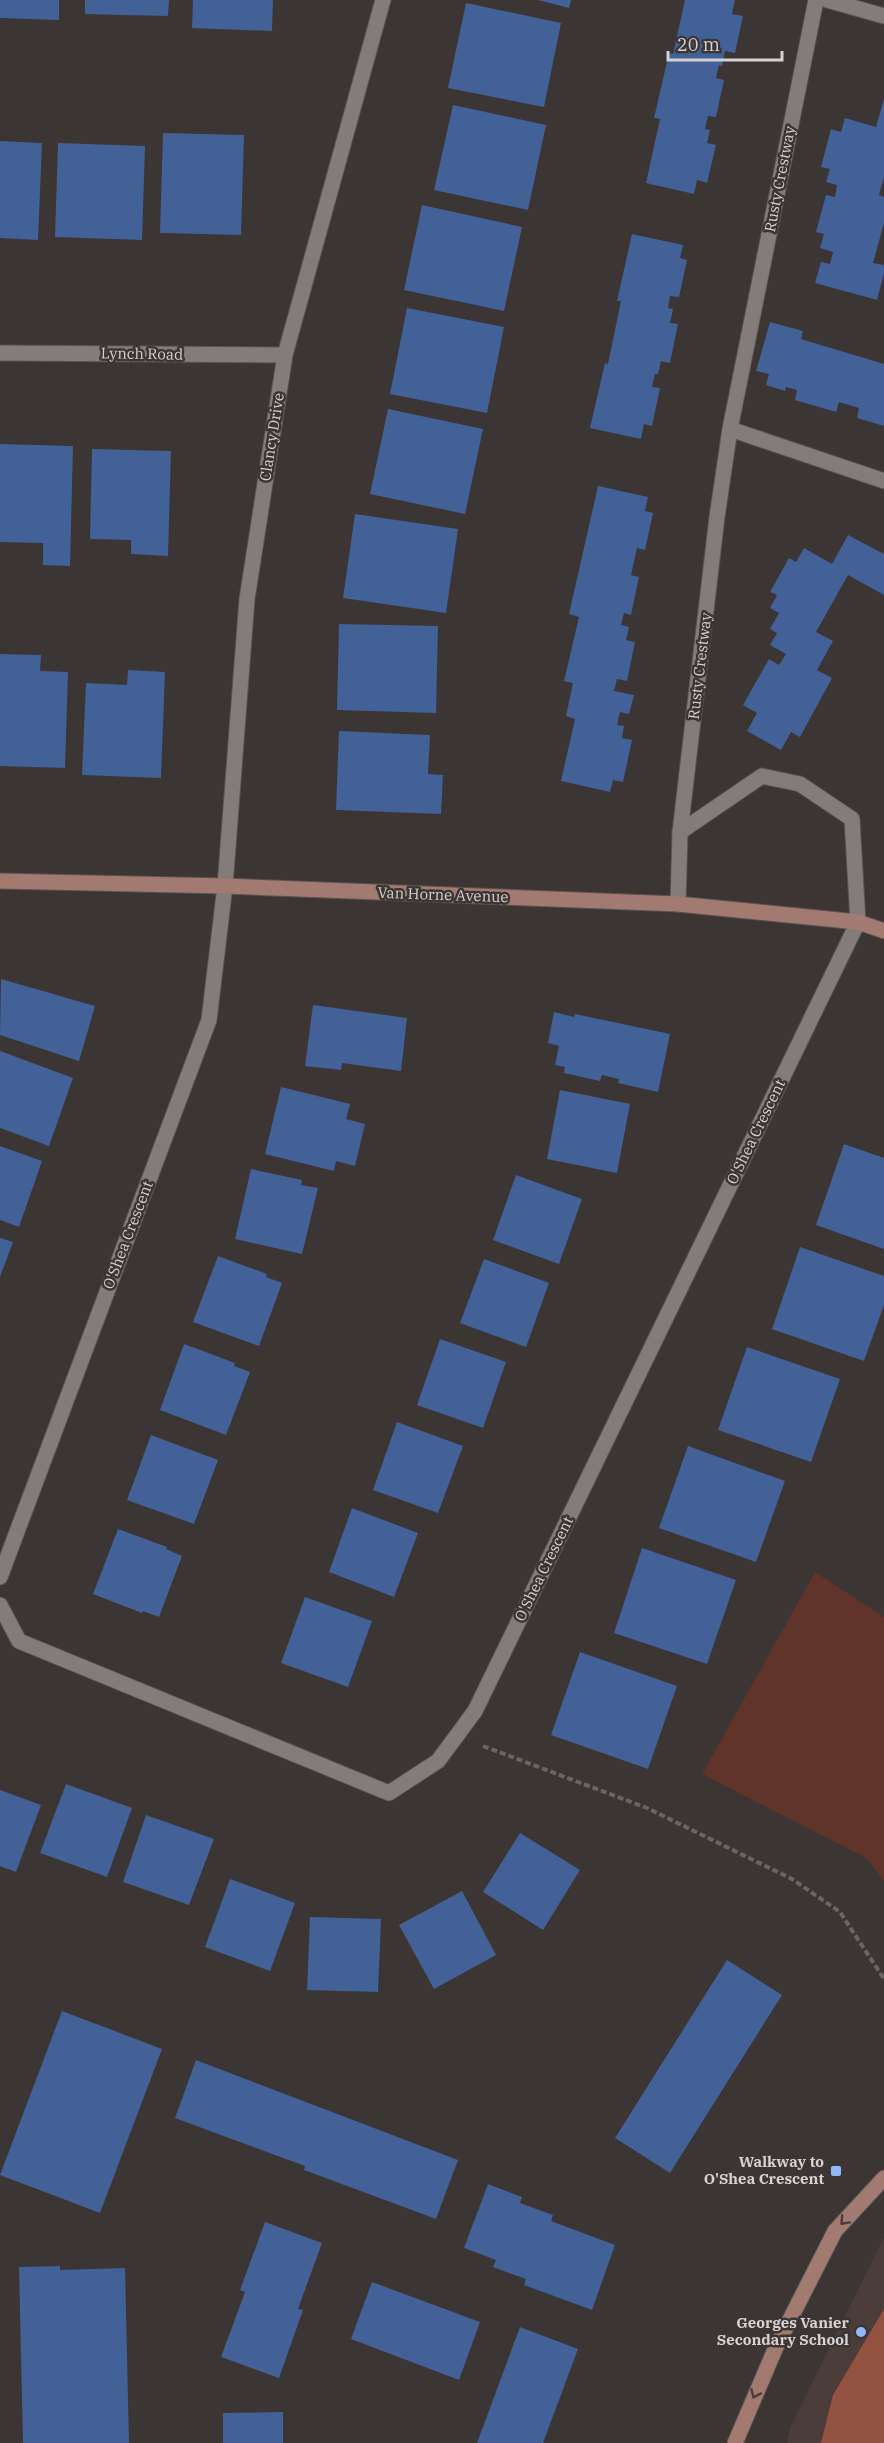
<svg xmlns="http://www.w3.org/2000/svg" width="884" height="2443" font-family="'IBM Plex Serif',serif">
<rect width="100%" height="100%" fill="#3b3533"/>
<path fill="#4a3d3a" d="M884 2237V2443H787L790 2428Z"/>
<path fill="#603428" d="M815 1572 884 1617V1881L866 1858 702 1774Z"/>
<path fill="#93513f" d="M884 2309V2443H821L833 2395Z"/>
<path fill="#426197" d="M0 0H59V20L0 18Z
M85 0H169L168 16 85 14Z
M193 0H273L272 31 192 28Z
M538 0H571L569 8Z
M685 0H735L732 14 743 16 735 53 725 51 722 66 719 65 716 78 724 80 716 117 708 116 705 129 710 130 707 143 716 145 707 183 697 180 694 194 646 183 660 119 654 118 669 53 673 54Z
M466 3 561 23 544 107 448 88Z
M884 99V177L879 195 884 197V223L873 263 884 265V273L877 300 815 283 821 262 830 264 833 252 820 248 824 234 816 232 826 195 835 197 837 185 826 182 830 169 821 167 831 129 841 132 845 118 876 127Z
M453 105 546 125 528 210 434 190Z
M163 133 244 135 241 235 160 233Z
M0 141 42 143 38 240 0 238Z
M58 143 145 146 142 240 55 237Z
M422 205 522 227 504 311 404 290Z
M632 234 683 245 680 258 687 260 679 297 670 296 668 308 673 309 670 323 678 324 670 363 661 361 658 374H655L652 387 660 388 652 426 644 424 641 439 590 428 605 363 608 364 621 301H617Z
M407 308 504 327 487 413 390 394Z
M770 322 803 331 801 339 884 364V426L857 418 859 408 839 402 836 412 795 400 797 390 786 387 785 391 766 385 769 374 756 371Z
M388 409 483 429 465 514 370 494Z
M0 444 73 446 70 566 43 565V543L0 542Z
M92 449 171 451 168 556 131 554V540L90 539Z
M598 486 648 497 645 511 653 513 645 550 637 548 631 575 639 577 631 615 624 613 621 625 629 627 626 640 635 642 627 681 617 679 614 691 634 695 629 714 620 712 617 725 624 726 622 738 632 740 623 782 613 780 610 792 561 781 575 719 566 716 573 683 564 681 579 617 569 614Z
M355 514 458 529 446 613 343 598Z
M848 535 884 554V595L848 575 816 632 833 641 817 670 832 678 800 737 791 732 781 750 747 731 757 713 743 705 769 659 779 665 786 654 770 645 777 633 770 629 779 613 770 608 777 595 770 592 789 558 796 562 804 548 832 564Z
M339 624 438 626 436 713 337 710Z
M0 654 41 655 40 671 68 672 65 768 0 766Z
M128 670 165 672 161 778 82 775 86 683 127 685Z
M339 731 430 735 428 774 443 775 441 814 336 810Z
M1 979 95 1006 79 1061 0 1035Z
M313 1005 407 1018 401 1071 342 1063 341 1070 305 1066Z
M554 1012 574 1017 575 1014 670 1034 658 1092 618 1083 619 1079 602 1075 600 1081 564 1073 565 1067 555 1065 559 1046 548 1043Z
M0 1051 73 1078 49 1146 0 1128Z
M281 1087 350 1104 346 1119 365 1124 355 1166 336 1161 334 1171 265 1154Z
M560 1090 630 1104 617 1173 547 1159Z
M844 1144 884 1158V1249L816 1225Z
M0 1146 42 1161 19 1227 0 1220Z
M251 1169 302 1180 301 1185 318 1188 302 1254 235 1239Z
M516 1175 582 1199 559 1264 493 1240Z
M0 1238 13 1242 0 1277Z
M800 1247 884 1276V1305L864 1361 772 1329Z
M218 1256 267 1274 266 1277 282 1283 259 1346 193 1322Z
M484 1259 549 1283 526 1347 460 1323Z
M440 1339 506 1362 483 1428 417 1405Z
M184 1344 235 1363 234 1366 250 1372 226 1435 160 1410Z
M747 1347 840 1379 811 1462 718 1430Z
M397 1422 463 1446 438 1513 373 1490Z
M151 1435 218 1460 194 1524 127 1500Z
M688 1446 785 1481 756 1562 659 1528Z
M352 1508 418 1533 394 1597 329 1572Z
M118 1529 167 1547 166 1549 182 1556 159 1617 143 1611 142 1613 93 1594Z
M642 1548 736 1580 707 1664 614 1633Z
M305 1597 372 1621 348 1687 281 1663Z
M580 1652 677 1686 648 1769 551 1735Z
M66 1784 132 1808 107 1877 40 1853Z
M0 1790 41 1805 16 1872 0 1866Z
M146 1815 214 1839 189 1905 123 1882Z
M520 1833 580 1870 543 1930 483 1892Z
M230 1879 295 1903 270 1971 205 1947Z
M462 1891 496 1955 434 1989 399 1925Z
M310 1917 381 1919 378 1992 307 1990Z
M727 1960 782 1995 670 2173 615 2138Z
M62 2011 162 2049 100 2213 0 2175Z
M196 2060 458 2160 436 2219 304 2170 305 2166 175 2118Z
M488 2184 522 2197 520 2203 553 2215 551 2221 615 2245 592 2310 524 2285 526 2279 493 2267 496 2260 464 2248Z
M265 2222 322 2243 298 2309 303 2310 279 2378 221 2357 245 2292 240 2290Z
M60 2266V2270L125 2268 129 2443H23L19 2267Z
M372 2282 480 2322 459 2380 351 2339Z
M520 2327 578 2349 543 2443H477Z
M283 2412V2443H223V2413Z"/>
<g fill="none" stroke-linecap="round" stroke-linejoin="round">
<defs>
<path id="lane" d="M680 832 762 776 800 784 852 819 858 922"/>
<path id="street" d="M827 0 884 16
M0 353 285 355
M730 429 884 481
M678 904 680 832 717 517 730 429 816 0
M0 1577 209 1020 225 886 247 599 285 355 383 0
M0 1605 19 1641 389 1793 438 1761 475 1711 858 922"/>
<path id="secondary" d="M0 881 225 886 678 904 858 922 884 931
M735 2443 776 2347 835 2231 884 2178"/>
</defs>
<use href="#lane" stroke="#585352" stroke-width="17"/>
<use href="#street" stroke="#585352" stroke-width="17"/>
<use href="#secondary" stroke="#585352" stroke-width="17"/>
<path stroke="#6a6463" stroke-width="4" stroke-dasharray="6 3" stroke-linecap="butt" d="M483 1746 647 1808 792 1879 840 1912 884 1979"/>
<use href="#lane" stroke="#837c7a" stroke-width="15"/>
<use href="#street" stroke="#837c7a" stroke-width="15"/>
<use href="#secondary" stroke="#a27a6f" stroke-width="15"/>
</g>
<defs><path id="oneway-chevron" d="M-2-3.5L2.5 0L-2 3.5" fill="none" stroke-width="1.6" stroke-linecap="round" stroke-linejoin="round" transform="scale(1.5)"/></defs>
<g stroke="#4a3f3c">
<use href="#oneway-chevron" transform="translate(844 2221) rotate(133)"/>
<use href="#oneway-chevron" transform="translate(755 2394) rotate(114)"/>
</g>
<g fill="#8fb8fd" stroke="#3b3533" stroke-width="2">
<rect x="830" y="2165" width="12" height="12" rx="3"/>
<circle cx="861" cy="2332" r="6"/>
</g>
<g text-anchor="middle" stroke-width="5" stroke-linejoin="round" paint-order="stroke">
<g font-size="15" fill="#d6d2d1" stroke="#3b3533">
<text transform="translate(780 179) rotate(-79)" y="5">Rusty Crestway</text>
<text transform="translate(142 354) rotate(1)" y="5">Lynch Road</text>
<text transform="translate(272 437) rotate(-81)" y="5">Clancy Drive</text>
<text transform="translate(700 666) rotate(-83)" y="5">Rusty Crestway</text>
<text transform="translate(443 895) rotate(2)" y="5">Van Horne Avenue</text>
<text transform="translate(756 1132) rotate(-64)" y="5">O'Shea Crescent</text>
<text transform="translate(128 1235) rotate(-69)" y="5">O'Shea Crescent</text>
<text transform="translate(544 1569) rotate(-64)" y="5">O'Shea Crescent</text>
</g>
<g font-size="15" font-weight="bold" fill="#d6d2d1" stroke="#3b3533" text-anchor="end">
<text x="824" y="2167">Walkway to<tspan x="824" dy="17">O'Shea Crescent</tspan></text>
<text x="849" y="2328">Georges Vanier<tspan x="849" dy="17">Secondary School</tspan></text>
</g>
</g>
<path d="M668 51v9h114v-9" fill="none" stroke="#d6d2d1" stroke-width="3"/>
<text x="677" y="51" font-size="18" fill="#d6d2d1" stroke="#3b3533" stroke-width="4.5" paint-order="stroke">20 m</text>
</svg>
